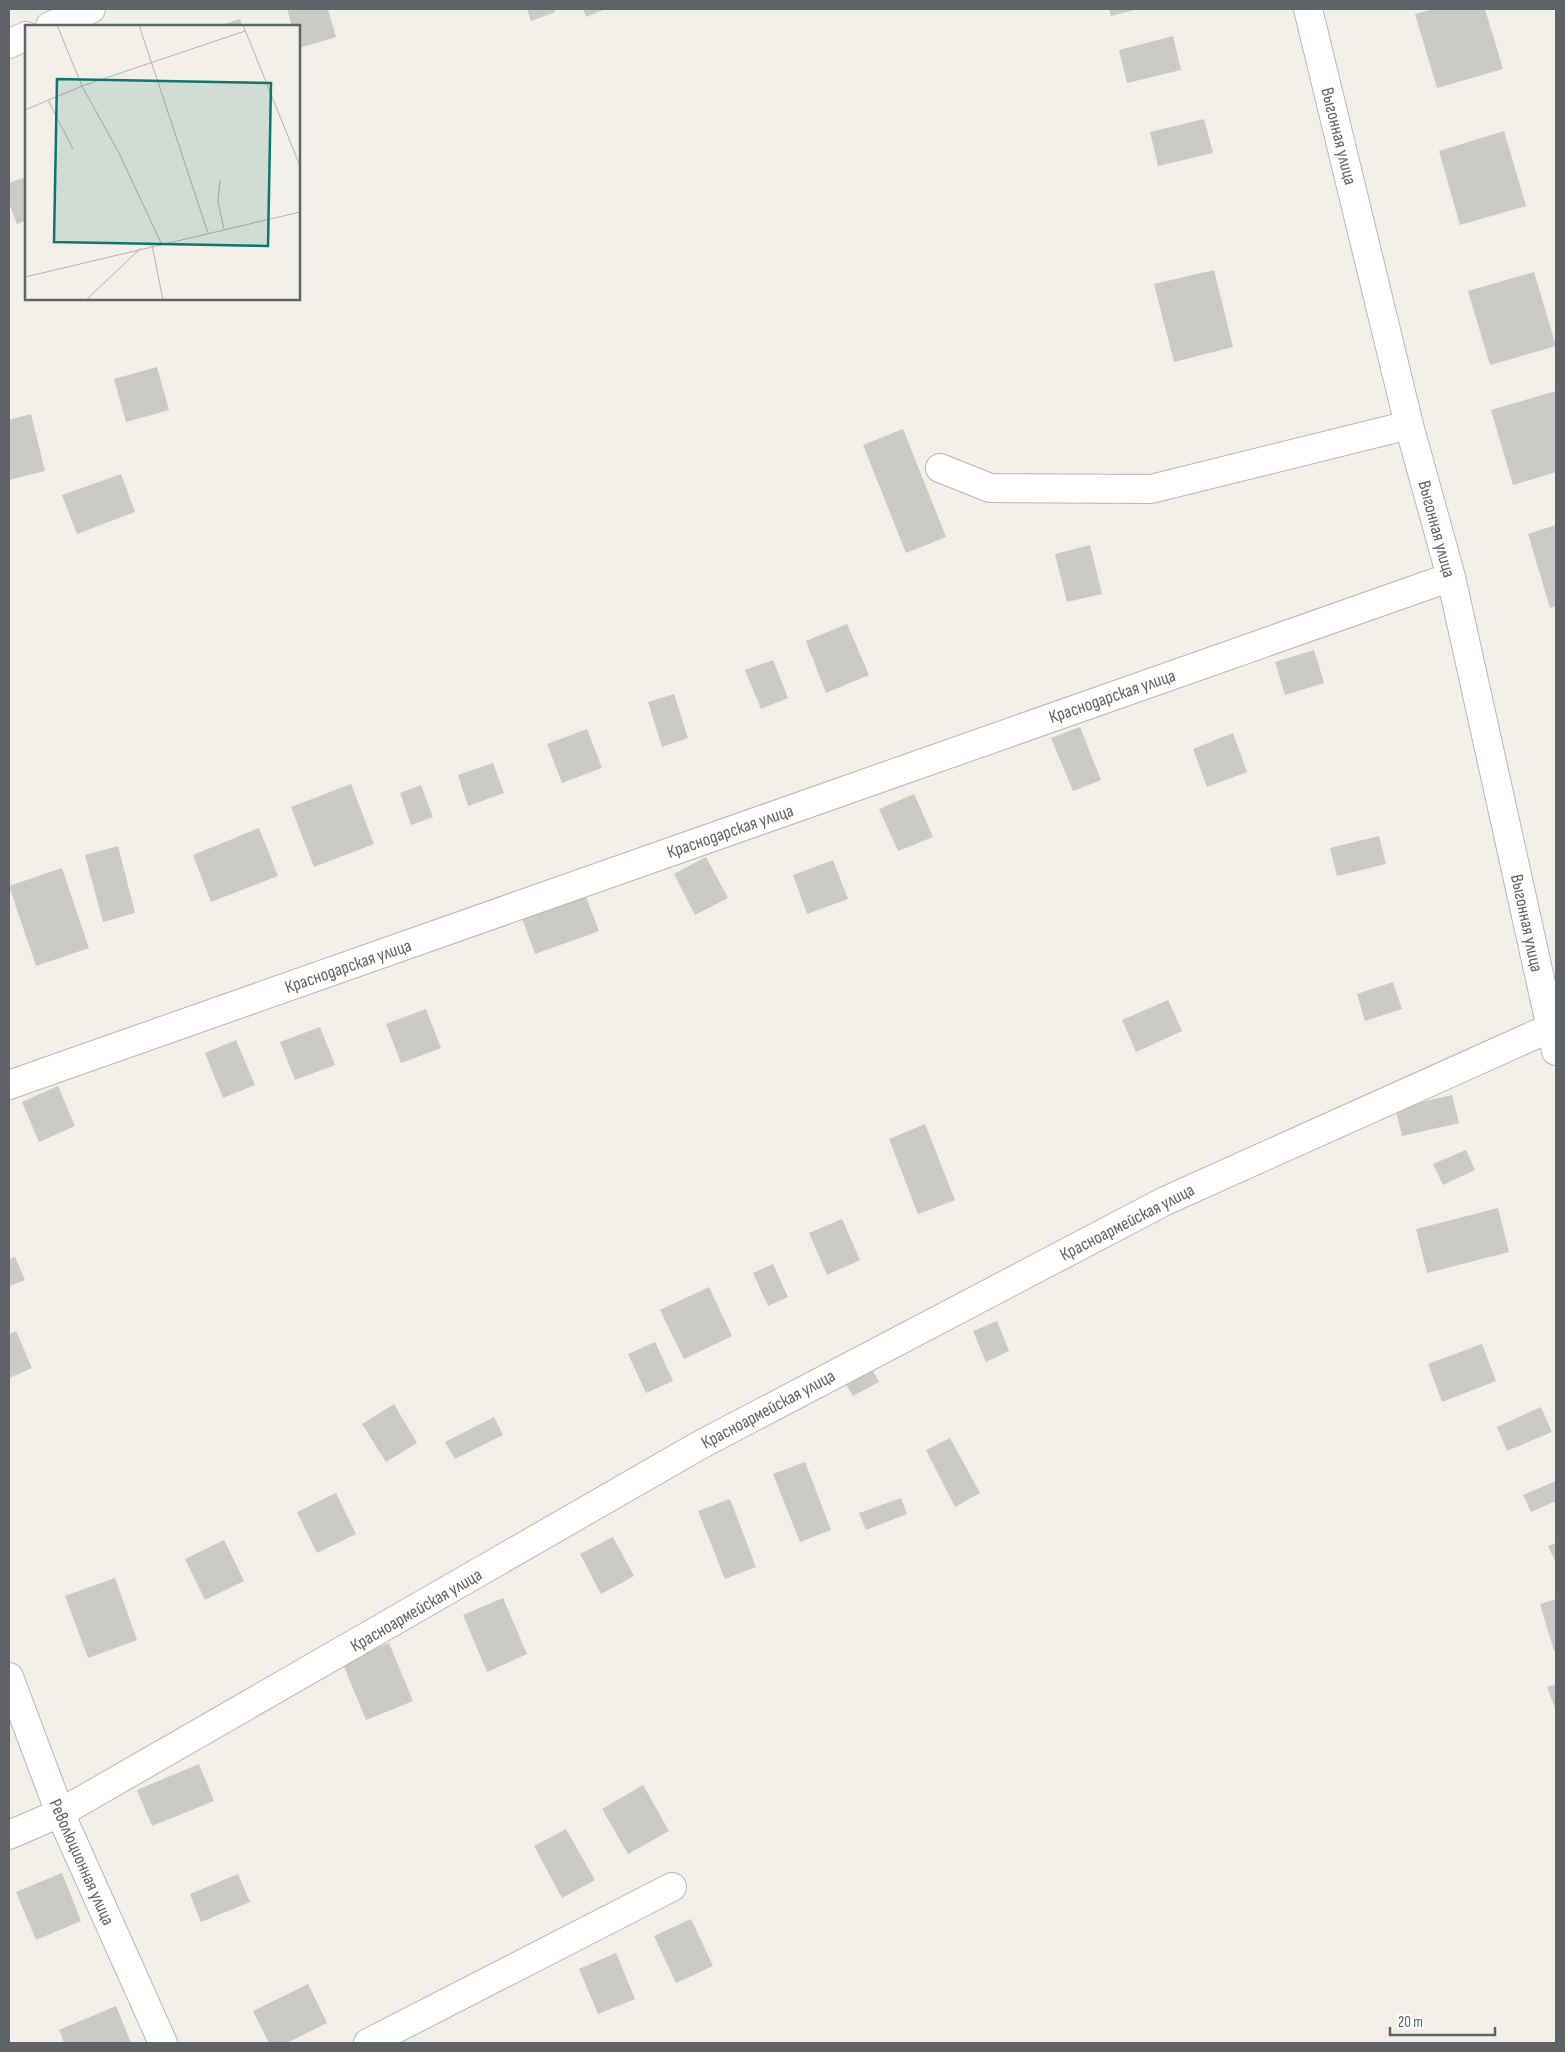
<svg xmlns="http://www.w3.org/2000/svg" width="1565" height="2052" font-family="'Sofia Sans Condensed',sans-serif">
<rect width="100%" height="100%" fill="#f1efe8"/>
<path fill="#cccac5" d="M287 9H328L336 37 299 48V26H292Z
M527 9H554L555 12 531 21Z
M583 9H606L586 17Z
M1109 9H1138L1111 16Z
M1433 9H1485L1503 69 1437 88 1415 14Z
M240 19 242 26H218Z
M1173 36 1181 70 1127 83 1119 50Z
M1204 119 1213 153 1158 166 1150 132Z
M1504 131 1526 206 1460 225 1439 151Z
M26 177V220L17 224 9 203V183Z
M1214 270 1233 347 1174 362 1154 284Z
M1534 272 1556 346 1490 365 1468 291Z
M157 367 169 410 126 422 114 379Z
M1556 391V472L1513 485 1491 410Z
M31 414 45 471 9 480V420Z
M903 429 946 537 906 553 863 445Z
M121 474 135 512 77 534 62 495Z
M1556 525V606L1550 608 1528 534Z
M1090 545 1102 594 1067 602 1055 554Z
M847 624 869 675 826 693 806 641Z
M1314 650 1324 683 1285 695 1275 662Z
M773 660 788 698 761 709 745 670Z
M674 694 688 738 662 747 648 702Z
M1080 727 1101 780 1073 791 1051 738Z
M587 729 602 768 562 783 547 744Z
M1233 733 1247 772 1207 787 1193 749Z
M493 763 504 793 468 806 458 775Z
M351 784 374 844 314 867 291 807Z
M421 785 433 817 411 825 400 793Z
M914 794 933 837 898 851 879 809Z
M259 828 278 876 211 902 193 855Z
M1379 836 1386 864 1337 876 1330 848Z
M118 846 135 913 103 922 85 855Z
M706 857 728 898 695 915 674 874Z
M833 860 848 899 807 914 793 875Z
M62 868 89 948 36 966 9 886Z
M583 889 599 931 535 954 520 913Z
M1393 982 1402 1009 1365 1021 1357 994Z
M1168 1000 1182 1031 1136 1052 1122 1020Z
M426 1009 441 1048 401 1063 386 1024Z
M320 1027 335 1065 295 1080 280 1042Z
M236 1040 255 1085 223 1098 205 1053Z
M58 1086 75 1126 39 1142 22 1102Z
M1452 1095 1459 1123 1402 1136 1395 1108Z
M925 1124 955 1200 918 1214 889 1139Z
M1466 1150 1475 1170 1443 1185 1433 1164Z
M1498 1208 1509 1252 1427 1273 1416 1229Z
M842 1219 860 1260 827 1275 809 1233Z
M15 1257 25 1280 9 1286V1259Z
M773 1264 788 1297 768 1306 753 1273Z
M709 1287 732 1336 684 1359 660 1310Z
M997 1321 1009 1351 986 1362 973 1331Z
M16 1331 32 1368 9 1378V1334Z
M655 1342 673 1381 646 1393 628 1354Z
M1482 1344 1496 1381 1442 1402 1428 1364Z
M865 1356 879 1382 853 1396 838 1371Z
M394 1404 417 1443 386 1462 362 1424Z
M1541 1407 1552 1432 1507 1451 1497 1427Z
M494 1417 503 1435 455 1459 445 1442Z
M950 1438 980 1493 955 1507 926 1450Z
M805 1462 831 1530 800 1542 773 1474Z
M1556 1481V1501L1531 1512 1523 1495Z
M336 1493 356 1534 317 1553 297 1512Z
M901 1498 907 1514 866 1530 859 1513Z
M730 1499 756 1567 725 1579 698 1511Z
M613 1537 634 1576 601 1594 580 1554Z
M224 1540 244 1581 205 1600 185 1559Z
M1556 1543V1563L1548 1546Z
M115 1578 137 1640 88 1658 65 1596Z
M503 1598 527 1654 487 1672 463 1615Z
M1556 1599V1650L1554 1651 1540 1604Z
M389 1643 413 1701 366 1720 342 1662Z
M1556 1684V1711L1547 1687Z
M199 1764 214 1801 152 1826 137 1790Z
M643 1785 669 1831 628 1854 602 1809Z
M566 1829 595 1880 562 1898 534 1846Z
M62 1873 81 1921 36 1940 16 1892Z
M238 1874 250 1902 201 1922 190 1894Z
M691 1919 713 1966 676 1983 654 1936Z
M616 1953 635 1999 598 2014 579 1969Z
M308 1984 327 2023 287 2043H269L253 2011Z
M116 2006 131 2043H64L59 2030Z"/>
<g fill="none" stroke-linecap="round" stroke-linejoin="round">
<defs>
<path id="minor" d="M1308 9 1409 425 1451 577 1556 1051
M50 26 91 9
M9 44 26 36
M940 468 990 488 1151 489 1409 425
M9 1085 1451 577
M9 1677 60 1813 163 2043
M9 1835 60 1813 700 1445 1165 1201 1550 1028
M368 2043 672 1887"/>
</defs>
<use href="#minor" stroke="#b5b8bc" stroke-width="30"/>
<use href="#minor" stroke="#fff" stroke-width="28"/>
</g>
<g text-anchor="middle" stroke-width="4" stroke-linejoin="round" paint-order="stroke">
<g font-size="18" fill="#5f6368" stroke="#fff">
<text transform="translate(1339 136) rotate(76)" y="6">Выгонная улица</text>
<text transform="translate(1437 529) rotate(75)" y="6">Выгонная улица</text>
<text transform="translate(1112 696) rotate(-19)" y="6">Краснодарская улица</text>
<text transform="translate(730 831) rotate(-19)" y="6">Краснодарская улица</text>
<text transform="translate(1527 923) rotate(78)" y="6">Выгонная улица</text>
<text transform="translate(348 966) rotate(-19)" y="6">Краснодарская улица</text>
<text transform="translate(1127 1222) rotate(-27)" y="6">Красноармейская улица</text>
<text transform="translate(768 1409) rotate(-28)" y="6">Красноармейская улица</text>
<text transform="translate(416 1610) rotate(-30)" y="6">Красноармейская улица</text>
<text transform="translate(82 1862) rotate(66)" y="6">Революционная улица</text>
</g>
</g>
<g transform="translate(25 25)">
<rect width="275" height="275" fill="#f1efe8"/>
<path fill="none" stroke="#b3b3b1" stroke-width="1" d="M32 0 57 61 94 128 136 218M114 0 183 208M218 0 275 141M23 75 48 124M0 85 57 61 220 6M195 155 193 177 199 204M127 220 138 275M0 252 275 187M61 275 116 223"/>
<path fill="#0f766e" fill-opacity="0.15" stroke="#0f766e" stroke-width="2.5" d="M32 54 246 58 243 221 29 217Z"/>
<rect width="275" height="275" fill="none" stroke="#5f6368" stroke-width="2.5"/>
</g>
<rect width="1565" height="2052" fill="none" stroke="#5f6368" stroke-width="20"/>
<path d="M1390 2027v8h105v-8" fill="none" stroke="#5f6368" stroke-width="2.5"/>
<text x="1398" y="2027" font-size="15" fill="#5f6368" stroke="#ffffff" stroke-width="4" paint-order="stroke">20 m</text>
</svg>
